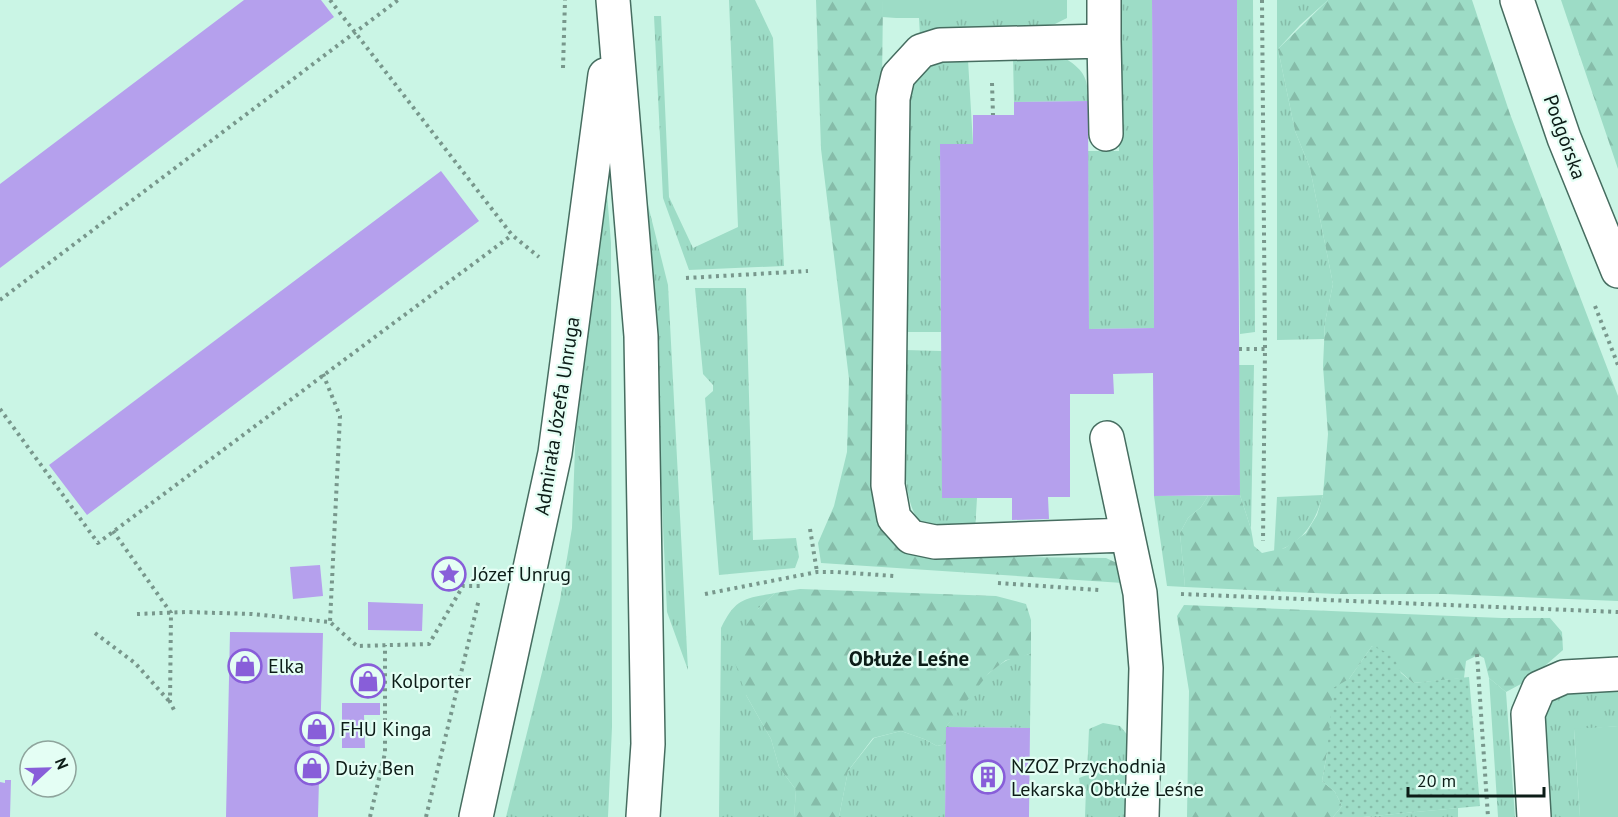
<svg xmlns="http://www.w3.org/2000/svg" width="1618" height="817" font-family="'PT Sans',sans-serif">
<defs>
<pattern id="grass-tufts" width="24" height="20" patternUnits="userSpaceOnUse" patternTransform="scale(1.5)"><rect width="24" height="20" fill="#9ddcc6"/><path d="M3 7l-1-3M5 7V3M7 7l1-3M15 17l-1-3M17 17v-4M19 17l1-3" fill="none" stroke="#86bca9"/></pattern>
<pattern id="forest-firs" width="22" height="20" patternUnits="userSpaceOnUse" patternTransform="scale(1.5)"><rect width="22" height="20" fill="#9ddcc6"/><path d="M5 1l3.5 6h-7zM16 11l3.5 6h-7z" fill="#86bca9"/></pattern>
<pattern id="park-dots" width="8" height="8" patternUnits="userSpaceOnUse" patternTransform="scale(1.5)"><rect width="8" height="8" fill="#9ddcc6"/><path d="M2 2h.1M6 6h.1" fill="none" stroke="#86bca9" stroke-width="1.8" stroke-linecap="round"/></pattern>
</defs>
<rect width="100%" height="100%" fill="#caf5e5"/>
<path fill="url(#grass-tufts)" d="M729 0H755L773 38 784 266 689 270 663 198 654 16H661L669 197 693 248 738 227Z
M883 0H896V18L882 17Z
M1117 0H1152L1154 328 1089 329 1088 151H1119Z
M1237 0H1253L1255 332 1240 334Z
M1277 0H1328L1300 25 1278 49 1295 131 1310 168 1333 284 1325 322 1324 339 1277 340Z
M919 18H1067L1055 24 1044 26 920 36Z
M1062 56C1083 70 1088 75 1088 101L1014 102 1013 58Z
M941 60H968L973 144 940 145 941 332H906L901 105 922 68Z
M606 181 611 243 612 727 608 817H506L560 600 572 528 576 422 599 221Z
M648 205 668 285 688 670 667 612Z
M695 288H746L753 540 796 538 799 557 795 568 719 575 705 398 713 391V385L703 374Z
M905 350 942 351V498H977L975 531C958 530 930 534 918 519 897 494 905 386 905 350Z
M1239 365H1254L1251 529 1240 495Z
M1323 495C1315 523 1303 543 1274 552L1277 497Z
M1154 496H1208L1201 507 1188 518 1180 533 1185 587 1167 586Z
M775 593 758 609 746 695 771 739 779 767 796 790 794 817H719L721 628C736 598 743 599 775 593Z
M1031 653 1030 728 946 727C963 705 980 676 1004 662 1011 657 1023 657 1031 653Z
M1489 678 1506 692 1515 817H1498Z
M1618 687V726L1574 730 1580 817H1545L1540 713 1554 697 1570 690Z
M1103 723 1120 726 1130 738 1128 817H1085L1086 789 1080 786 1079 778 1087 775 1089 729Z
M901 731 924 739 937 746 946 744 945 817H839L848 771 874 738Z
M1458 808V817H1363Z"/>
<path fill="url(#forest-firs)" d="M816 0H883L877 496 941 556 1106 558 1119 564 1123 583 821 563 818 543 834 506 847 452 849 379 821 149Z
M1328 0H1472L1510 114 1618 396V601L1444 594H1336L1185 587 1180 533 1188 518 1201 507 1208 496 1240 495 1251 529 1254 546 1262 553 1285 548 1306 533 1317 515 1323 495 1328 434 1323 366 1325 322 1333 284 1310 168 1295 131 1278 49Z
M1561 0H1618V169Z
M800 589 996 596 1026 604 1031 620V653L1020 658 1006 660 989 673 946 727V744L937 746 924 739 901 731 873 738 848 771 839 817H794L796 790 779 767 771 739 746 695 733 657 742 631 758 609 775 593Z
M1184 605 1502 618H1550L1562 632 1563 650 1530 679 1506 692 1489 678 1484 658 1478 655 1466 661 1464 678 1413 683 1372 646 1349 679 1327 753 1322 781 1335 792 1342 806 1333 817H1187L1189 691 1177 616Z"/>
<path fill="url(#park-dots)" d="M1372 646 1393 655 1401 673 1413 683 1469 677 1480 806 1363 817H1333L1342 806 1335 792 1322 781 1327 753 1333 688 1349 679Z"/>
<path fill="#9ddcc6" d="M896 0H1067V18H896Z
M1618 726V817H1580L1574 729Z"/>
<path fill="#b5a0ed" d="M244 0H321L334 17 0 268V184Z
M1152 0H1237L1240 495 1154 496 1153 373 1113 374 1114 394H1070V497H1048L1049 519 1012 520V498H942L940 144H973V115H1014V102L1088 101 1089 329 1154 328Z
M441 171 479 221 87 515 49 465Z
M320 565 323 596 293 599 290 567Z
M368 602 423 604 422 631 368 630Z
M230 632 323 633 318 817H226Z
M356 671 382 673 381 690 354 688Z
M342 703H380V715H364L365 748H342Z
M946 727 1030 728 1029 817H945Z
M5 780H11L10 817H0V782L5 783Z"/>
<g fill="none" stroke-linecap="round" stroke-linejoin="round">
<defs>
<path id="minor" d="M613 0 641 336 648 744 643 817
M1104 0V41L940 45 921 51 898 76 893 98 888 485 894 518 911 537 935 542 1127 535
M1517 0 1564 138 1618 271
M1104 41 1106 134
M1107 438 1140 593 1146 668 1142 817
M476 817 555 453 605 75
M1534 817 1528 714 1539 688 1564 677 1618 674"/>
</defs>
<use href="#minor" stroke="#466d60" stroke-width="36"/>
<path stroke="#78978c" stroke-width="4" stroke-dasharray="3 4.5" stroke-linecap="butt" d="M330 0 512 235 539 257
M1262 0 1265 349
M563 68 565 0
M992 83 993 115
M686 278 808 271
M0 300 398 0
M1595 306 1618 365
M1239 349H1265L1263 541
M323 374 340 416 330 622
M0 409 98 543 512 235
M810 529 817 572
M113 531 171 613 170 702 175 712
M998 583 1099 590
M705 594 817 572H836L895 576
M1181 594 1618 612
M137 614 186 612 252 614 330 622 357 646 429 644 463 586H482
M95 633 135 663 169 701
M1477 654 1488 817
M370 817 385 753V645
M426 817 479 599"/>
<use href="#minor" stroke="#fff" stroke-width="33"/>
</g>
<defs>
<symbol id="sight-ring" viewBox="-11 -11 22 22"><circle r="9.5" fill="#e4fef4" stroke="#885ed9" stroke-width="1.5"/><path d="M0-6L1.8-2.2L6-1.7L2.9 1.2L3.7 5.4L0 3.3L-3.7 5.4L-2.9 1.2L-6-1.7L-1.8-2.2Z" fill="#885ed9"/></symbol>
<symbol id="shop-ring" viewBox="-11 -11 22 22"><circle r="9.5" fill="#e4fef4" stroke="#885ed9" stroke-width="1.5"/><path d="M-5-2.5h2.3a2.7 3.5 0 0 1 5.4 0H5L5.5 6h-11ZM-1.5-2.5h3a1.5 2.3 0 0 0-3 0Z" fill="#885ed9"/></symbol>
<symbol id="building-ring" viewBox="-11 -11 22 22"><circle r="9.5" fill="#e4fef4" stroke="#885ed9" stroke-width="1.5"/><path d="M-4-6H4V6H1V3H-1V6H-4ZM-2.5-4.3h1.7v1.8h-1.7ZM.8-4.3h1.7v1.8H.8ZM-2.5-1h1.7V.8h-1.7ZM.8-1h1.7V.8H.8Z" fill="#885ed9"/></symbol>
</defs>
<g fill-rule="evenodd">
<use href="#sight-ring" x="430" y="555" width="38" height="38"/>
<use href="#shop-ring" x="226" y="647" width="38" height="38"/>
<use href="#shop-ring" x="349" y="662" width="38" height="38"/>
<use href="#shop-ring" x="298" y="710" width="38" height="38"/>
<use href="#shop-ring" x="293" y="749" width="38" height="38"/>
<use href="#building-ring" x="969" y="758" width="38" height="38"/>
</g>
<g text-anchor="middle" stroke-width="4.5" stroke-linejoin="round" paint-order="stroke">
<g font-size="20" fill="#0c1c17" stroke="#e4fef4">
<text transform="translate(1565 137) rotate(70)" y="7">Podgórska</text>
<text transform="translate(557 416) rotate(-81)" y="7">Admirała Józefa Unruga</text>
</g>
<g font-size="20" fill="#0c1c17" stroke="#e4fef4" text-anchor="start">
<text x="472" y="581">Józef Unrug</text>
<text x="268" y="673">Elka</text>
<text x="391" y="688">Kolporter</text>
<text x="340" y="736">FHU Kinga</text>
<text x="1011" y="773">NZOZ Przychodnia<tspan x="1011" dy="23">Lekarska Obłuże Leśne</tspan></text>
<text x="335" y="775">Duży Ben</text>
</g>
<g font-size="21" font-weight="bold" fill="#0c1c17" stroke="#e4fef4">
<text x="909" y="666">Obłuże Leśne</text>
</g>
</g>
<g transform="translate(48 769) rotate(68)"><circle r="28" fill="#e4fef4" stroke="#8ea49c" stroke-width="1.5"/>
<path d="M0-4.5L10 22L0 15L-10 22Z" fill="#885ed9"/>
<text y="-9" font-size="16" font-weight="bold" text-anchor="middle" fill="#0c1c17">N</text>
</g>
<path d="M1408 787v9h136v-9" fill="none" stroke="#0c1c17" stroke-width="3"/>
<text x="1417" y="787" font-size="18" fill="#0c1c17" stroke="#e4fef4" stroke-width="4.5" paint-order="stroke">20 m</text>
</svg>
